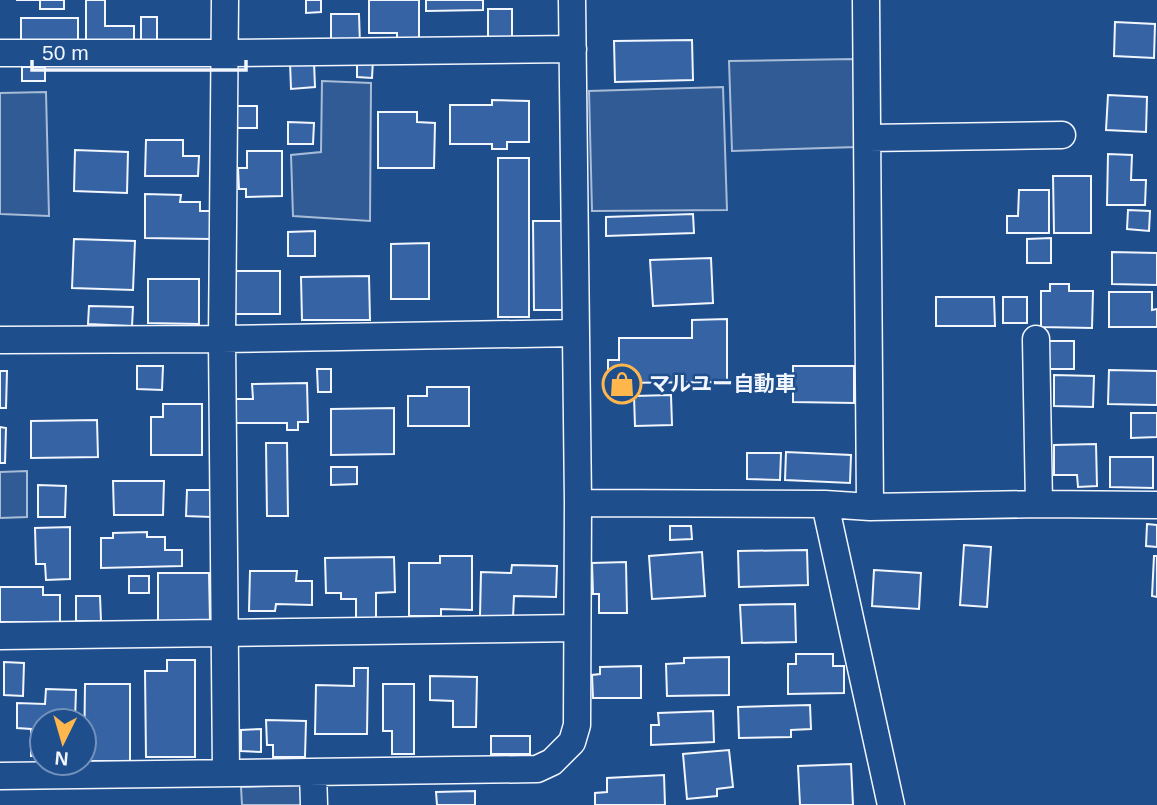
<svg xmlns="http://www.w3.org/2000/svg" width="1157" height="805" font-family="Helvetica,'Noto Sans JP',sans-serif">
<rect width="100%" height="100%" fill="#1f4e8c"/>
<path fill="#305b95" stroke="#a8bbd7" stroke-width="2" d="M855 59 856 147 732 151 729 61Z
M322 81 371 83 370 221 293 216 291 155 321 152Z
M723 87 727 210 592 211 589 91Z
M46 92 49 216 0 214V93Z
M27 471V517L0 518V472Z
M302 785V805H242L241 787Z"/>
<path fill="#3563a3" stroke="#f2f6ff" stroke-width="2" d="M16 0H64V9H40V0Z
M86 0H105V26H134V45L86 46Z
M306 0H321V12L306 13Z
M369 0H419V44L397 45V33H369Z
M426 0H483V10L426 11Z
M488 9H512V41H488Z
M331 14H359L360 45H331Z
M141 17H157V44L141 45Z
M21 18H78V46H21Z
M1115 22 1155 24 1154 58 1114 56Z
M692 40 693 80 615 82 614 41Z
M357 59H373L372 78 357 77Z
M290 62H314L315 87 291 89Z
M22 67H45V81H22Z
M1108 95 1147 97 1146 132 1106 130Z
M492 100 529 101V142H507V149H492V144H450V105H492Z
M233 106H257V128H233Z
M378 112H417V122L435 123 434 168H378Z
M288 122 314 123 313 144H288Z
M146 140H183V156H199L198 176H145Z
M75 150 128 152 127 193 74 191Z
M247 151H282V196L246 197V189H239L238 168H247Z
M1108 154 1132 155 1131 180H1146L1145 205H1107Z
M498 158H529V317H498Z
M1053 176H1091V233H1054Z
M1019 190H1049V233H1007V216H1018Z
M145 194 181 195 180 202H200V211H211L210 239 145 238Z
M1128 210 1150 211 1149 231 1127 229Z
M693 214 694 233 606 236V217Z
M533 221H562L563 310H534Z
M315 231V256H288V232Z
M1051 238V263H1027V239Z
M74 239 135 241 133 290 72 288Z
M429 243V299H391V244Z
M1112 252 1157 253V285L1112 284Z
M711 258 713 303 653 306 650 260Z
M234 271H280V314H235Z
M369 276 370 320H302L301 277Z
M148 279H199V324L148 323Z
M1050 284H1069V291H1093L1092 328 1041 327V291H1050Z
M1109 292H1152V310L1157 309V327H1109Z
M936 297H994L995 326H936Z
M1003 297H1027V323H1003Z
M89 306 133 307 132 326 88 324Z
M727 319V382L608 383V360H619V338H692V320Z
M1047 341H1074V369H1047Z
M137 366H163L162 390 137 389Z
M793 366H854V403L793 402Z
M317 369H331V392H318Z
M1109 370 1157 371V405L1108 404Z
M0 371H7L6 408H0Z
M1054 375 1094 376 1093 407 1054 406Z
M307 383 308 422H298V430H287V423H233V399H253L252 384Z
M427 387H469V426H408V396H427Z
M671 395 672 425 635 426 634 396Z
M163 404H202V455H151V417H163Z
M394 408V454L331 455V409Z
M1131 413H1157V437L1131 438Z
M97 420 98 457 31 458V421Z
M0 427 6 428 5 463H0Z
M266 443H287L288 516H267Z
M1096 444 1097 486 1078 487 1077 475H1054V445Z
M786 452 851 455 850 483 785 480Z
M747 453H781L780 480 747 479Z
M1110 457H1153V488L1110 487Z
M331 467H357V484L331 485Z
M113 481H164L163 515H114Z
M38 485 66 486 65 517H38Z
M187 490H211V517L186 516Z
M1147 524 1157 525V547L1146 546Z
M670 526H691L692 539 670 540Z
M70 527V579L46 580 45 564H36L35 528Z
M147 532V537H165V550H182V566L101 568V538H113V533Z
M964 545 991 547 987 607 960 605Z
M807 550 808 585 739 587 738 551Z
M702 552 705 596 652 599 649 556Z
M440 556H472V610L441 609V616H409V563H440Z
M1154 556H1157V597L1152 596Z
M394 557 395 592 376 593V619L356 620V599H341V593H326L325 558Z
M626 562 627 613H599V594H593L592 563Z
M512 565 557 566 556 597 514 596 513 617 480 616 481 572 511 573Z
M874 570 921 573 919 609 872 606Z
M250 571H297L296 581H312V605L276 604 275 611H249Z
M158 573H209L210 621 158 622Z
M129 576H149V593H129Z
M0 587H43V595H60V622H0Z
M76 596H100L101 621H76Z
M795 604 796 642 742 643 740 605Z
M796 654H833V666H844V693L788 694V664H796Z
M729 657V695L667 696 666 664 684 663V658Z
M167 660H195V757H146L145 671H167Z
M4 662 24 663 23 696 4 695Z
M641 666V698H593L592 675 600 674V667Z
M354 668H368L367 734H315L316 685 354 686Z
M430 676 477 677 476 727H453V701L430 700Z
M85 684H130V761H84Z
M383 684H414V754H392V731H383Z
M46 689 76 690 75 721H42V756H31V729L17 728V703L45 704Z
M810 705 811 729 791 730V737L739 738 738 707Z
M713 711 714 742 651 745V725H659L658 713Z
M266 720 306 721 305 757H273V745H267Z
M261 729V752L241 751V730Z
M491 736H530V754H491Z
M729 750 733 787 717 789V796L687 799 683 754Z
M851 764 853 805H800L798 766Z
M664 775 665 805H595V793L607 792V778Z
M475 791V805H437L436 792Z"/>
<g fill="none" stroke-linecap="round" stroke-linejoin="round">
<defs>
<path id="street" d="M225 0 222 339 226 773
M866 0 870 507
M0 53H226L573 49
M868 138 1062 135
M1036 339 1039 504
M0 340 222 339 575 333
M578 503 825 504 870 507 1039 504 1157 505
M825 504 891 805
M0 636 577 628
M313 772 314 805
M0 776 537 769 552 762 572 742 577 725 578 503 572 0"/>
</defs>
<use href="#street" stroke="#f2f6ff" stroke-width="29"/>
<use href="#street" stroke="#1f4e8c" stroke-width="26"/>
</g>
<defs>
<symbol id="shop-ring" viewBox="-11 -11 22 22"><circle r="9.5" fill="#1f4e8c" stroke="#ffb74d" stroke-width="1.5"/><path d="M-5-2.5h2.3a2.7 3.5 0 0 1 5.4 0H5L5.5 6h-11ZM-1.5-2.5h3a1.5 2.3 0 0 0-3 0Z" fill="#ffb74d"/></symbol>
</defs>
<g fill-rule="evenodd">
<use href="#shop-ring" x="600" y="362" width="44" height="44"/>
</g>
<g text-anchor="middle" stroke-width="5" stroke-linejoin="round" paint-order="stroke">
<g font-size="21" font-weight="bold" fill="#f2f6ff" stroke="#1f4e8c" text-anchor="start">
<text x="649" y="391">マルユー自動車</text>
</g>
</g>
<g transform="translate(63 742) rotate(185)"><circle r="33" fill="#1f4e8c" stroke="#7391ba" stroke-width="2"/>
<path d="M0-5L12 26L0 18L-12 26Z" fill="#ffb74d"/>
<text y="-10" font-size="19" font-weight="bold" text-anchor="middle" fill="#f2f6ff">N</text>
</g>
<path d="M32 60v10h214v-10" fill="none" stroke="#f2f6ff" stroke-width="3.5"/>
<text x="42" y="60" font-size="21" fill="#f2f6ff" stroke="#1f4e8c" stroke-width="5" paint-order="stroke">50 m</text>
</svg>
